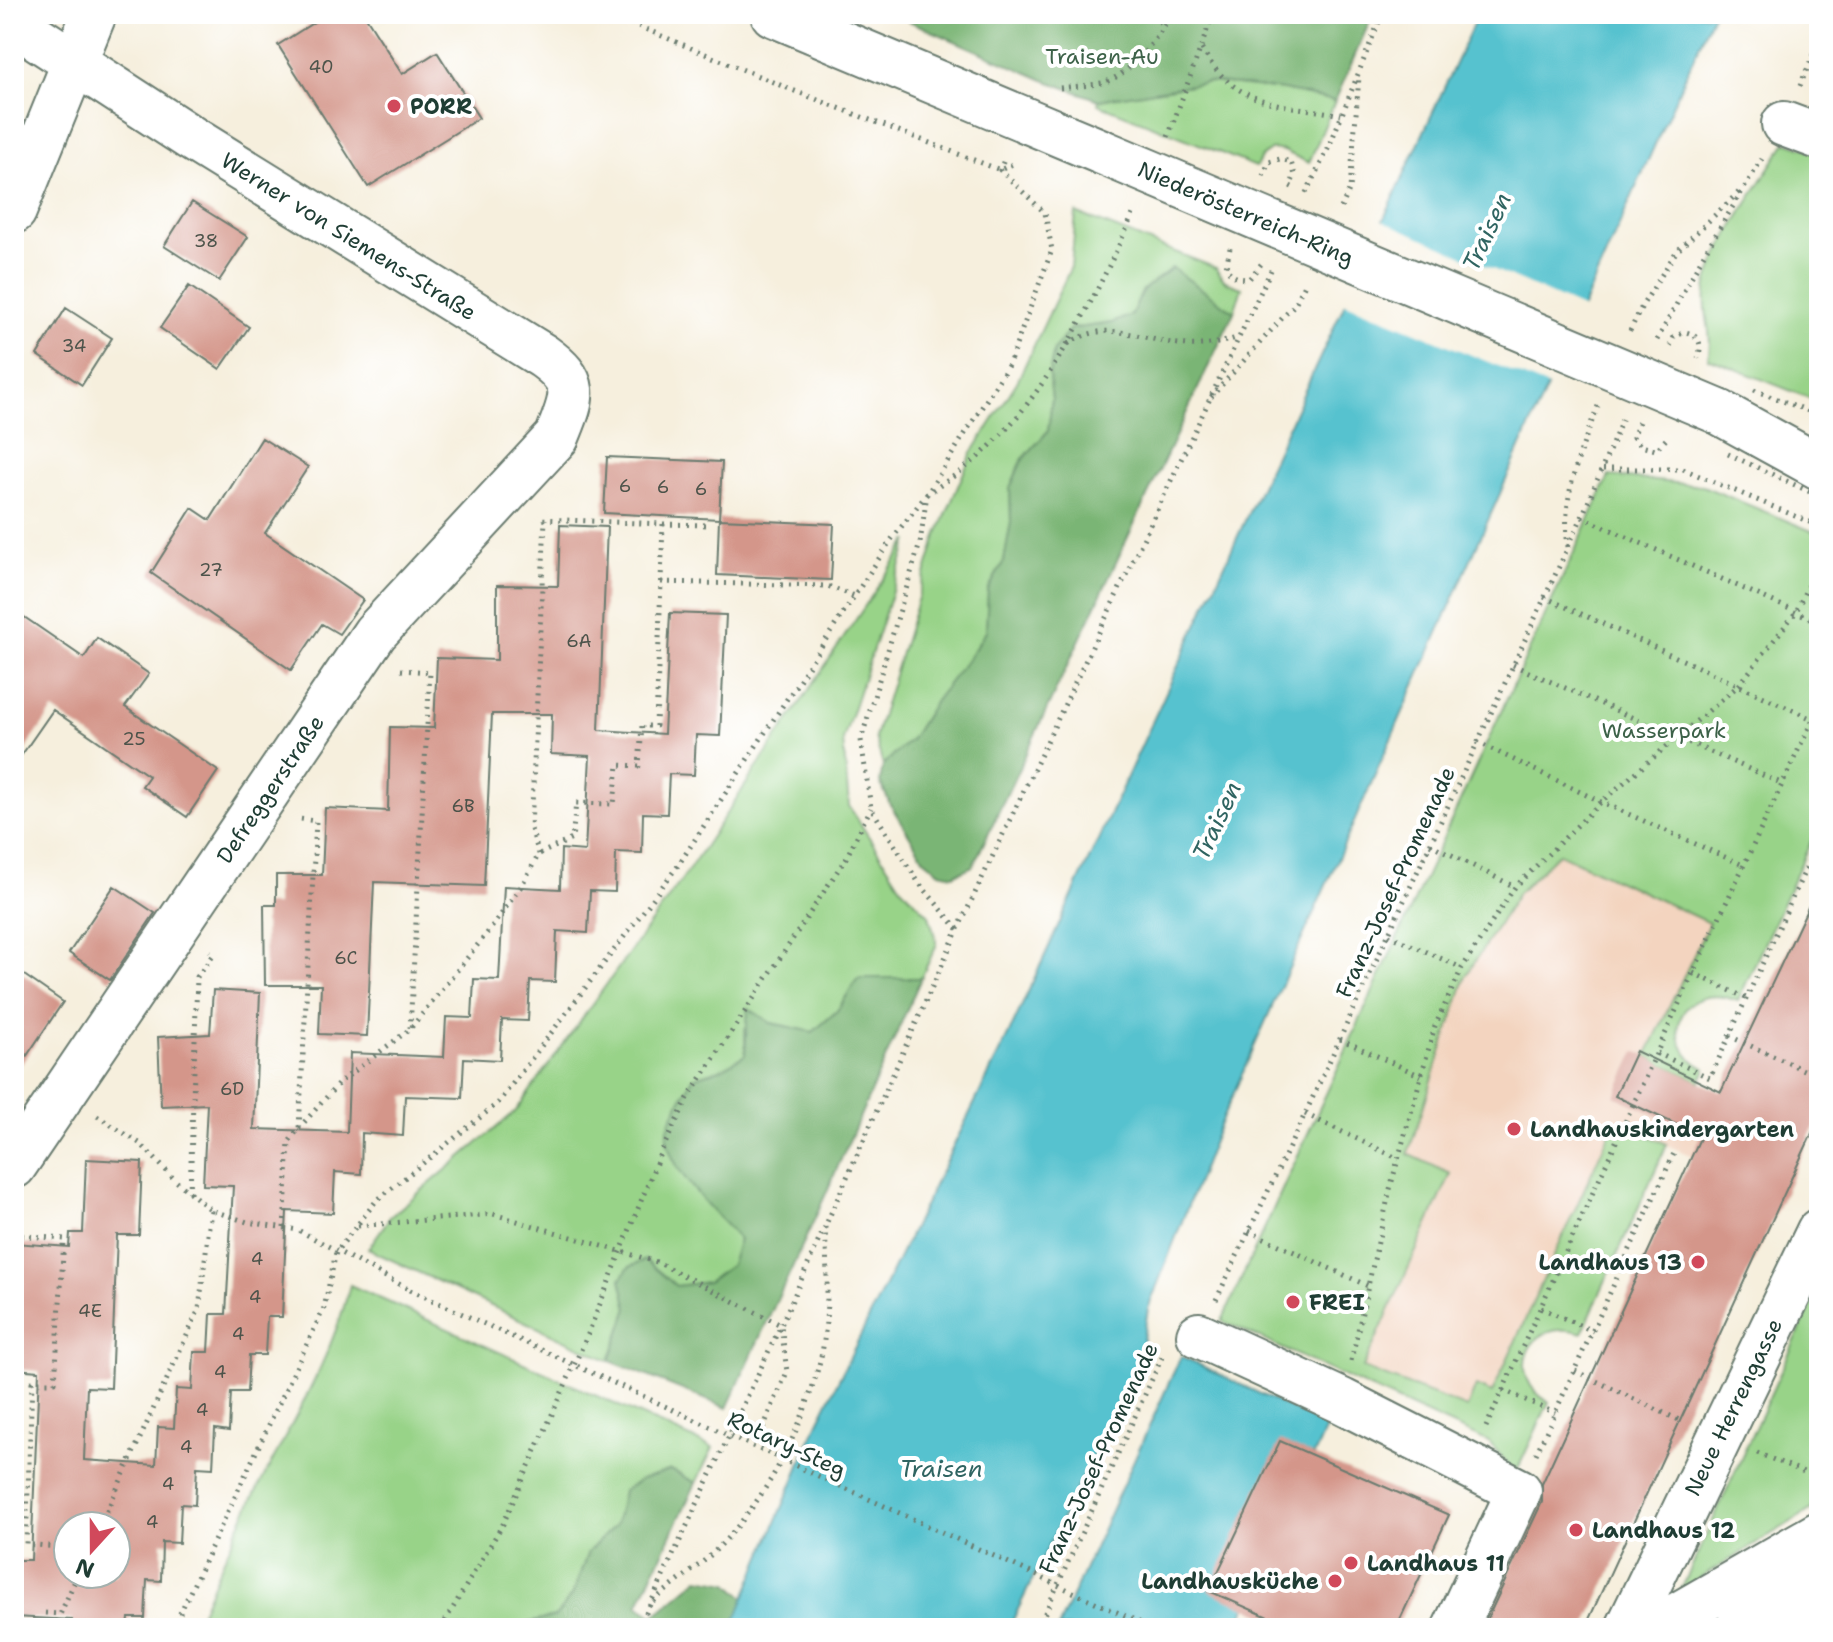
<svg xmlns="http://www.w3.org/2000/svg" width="1833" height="1642" font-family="'Shantell Sans',sans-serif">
<rect width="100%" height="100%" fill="#fff"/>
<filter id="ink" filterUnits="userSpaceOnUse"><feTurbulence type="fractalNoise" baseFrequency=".0125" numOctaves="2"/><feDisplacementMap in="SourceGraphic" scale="16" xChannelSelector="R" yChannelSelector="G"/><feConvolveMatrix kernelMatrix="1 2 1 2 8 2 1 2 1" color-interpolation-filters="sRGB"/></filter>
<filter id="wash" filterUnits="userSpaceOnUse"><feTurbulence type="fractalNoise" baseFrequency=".006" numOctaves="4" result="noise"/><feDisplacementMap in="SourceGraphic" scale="32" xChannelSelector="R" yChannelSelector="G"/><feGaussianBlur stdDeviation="1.8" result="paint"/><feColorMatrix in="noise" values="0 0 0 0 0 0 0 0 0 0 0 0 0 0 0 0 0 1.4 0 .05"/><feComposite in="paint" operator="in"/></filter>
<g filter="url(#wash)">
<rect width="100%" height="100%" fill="#f6efdd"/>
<path fill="#f3d4bf" d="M1559 853 1709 923 1646 1056 1722 1092 1692 1156 1615 1122 1491 1393 1467 1409 1363 1368 1451 1175 1408 1155 1466 976 1518 893Z"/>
<path fill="#98d388" stroke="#5c885e" stroke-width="2" d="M1209 82 1283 90 1335 101 1309 163 1284 151 1272 149 1262 156 1256 167 1098 104 1099 100Z
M1786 142 1819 153V402L1708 358C1714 336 1703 315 1706 291 1710 255 1765 176 1786 142Z
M1076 213 1216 268C1222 281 1229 284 1242 288L1234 312 1172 268 1143 290 1132 315 1112 323 1071 329 1054 350 1049 374 1052 399 1048 431 1022 460 1010 488 1011 522 1004 561 988 590 986 631 970 656 935 701 911 739 883 765 875 737 937 536 972 453 1017 382 1071 267Z
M1609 476 1703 486 1819 534V824L1738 1001C1679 978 1656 1044 1706 1069L1700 1082 1646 1056 1709 923 1559 853 1518 893 1466 976 1408 1154 1451 1174 1363 1368 1467 1408 1476 1386 1492 1393 1615 1121 1667 1144 1582 1333C1528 1315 1503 1377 1549 1402L1516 1473 1489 1442 1222 1321Z
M909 540 843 740 849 806 901 887 929 915 937 944 921 978H858L837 1011 813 1032 771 1023 745 1029V1055L723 1068 693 1078 739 1239 732 1265 708 1282 676 1286 645 1260 621 1279 628 1308 610 1361 368 1249 390 1217 515 1112 690 868Z
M350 1285 713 1448 696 1483 671 1470 623 1491 616 1524 588 1552 573 1594 555 1617 519 1625 518 1628H194C209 1593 224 1557 241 1522 278 1444 329 1370 350 1285Z
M1814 1299 1819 1300V1485L1812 1509 1681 1590Z"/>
<path fill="#7ab574" stroke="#4c7954" stroke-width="2" d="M893 14H1373L1335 101 1283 90 1209 82 1099 100 1044 80Z
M1172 268 1234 312 973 866 953 875 940 872 924 859 890 804 880 782 883 765 911 739 935 701 970 656 986 631 988 590 1004 561 1011 522 1010 488 1022 460 1048 431 1052 399 1049 374 1054 350 1070 329 1112 323 1132 315 1143 290Z
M858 978H921L816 1216 727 1408 610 1361 628 1308 621 1279 629 1267 645 1260 676 1286 708 1282 731 1265 739 1239C718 1215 659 1162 668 1129 672 1112 685 1094 693 1078L723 1068 745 1055 748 1008 771 1023 813 1032 837 1011Z
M671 1470 696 1483 638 1605 654 1616 699 1578 729 1583 746 1599 733 1628H518L519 1625 555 1617 573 1594 588 1552 616 1524 623 1491 642 1479Z"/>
<path fill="#56c2cf" stroke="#3a8082" stroke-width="2" d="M1478 14H1713L1219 1126 1148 1309 1140 1357 1009 1628H732L818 1422 1012 1027Z
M1181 1356 1327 1426 1237 1628H1058Z"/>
<path fill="#f6efdd" d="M1379 219 1586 310 1551 388 1341 301Z"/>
<g id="blocks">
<path fill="#d4968a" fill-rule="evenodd" d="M327 14H364L402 74 437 52 479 118 368 187 278 45Z
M192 202 248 237 219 281 164 246Z
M189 286 249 327 220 369 160 328Z
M66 308 112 338 82 385 37 355Z
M262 438 308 467 265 533 363 600 339 634 322 624 291 670 151 573 192 508 210 520Z
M607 457 722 462 719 519 604 513Z
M719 519 834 524 831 580 717 575Z
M560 525 607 527 599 730 664 734 670 613 726 615 720 736 696 735 694 775 669 774 667 814 643 813 642 853 616 852 615 892 590 891 588 933 557 931 555 982 530 981 528 1021 502 1020 500 1060 464 1058 462 1098 405 1096 403 1136 362 1133 361 1174 335 1172 333 1213 287 1211 282 1317H267L265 1355H249L247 1392H231L229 1431 215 1429 213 1468 197 1467 195 1505 181 1504 179 1543 162 1542 161 1581 147 1580 145 1618H129L128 1628H71L72 1620 14 1617V1560H31L39 1371 14 1369 17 1339 14 1338V1243L69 1247 70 1233H83L86 1159 142 1162 139 1235H117L111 1388 87 1387 84 1460 156 1465 158 1427 174 1428 176 1389 192 1390 194 1352H209L211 1314H226L233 1186 203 1185 207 1104 161 1106 158 1037 210 1034 213 990 260 993 254 1129 347 1132 350 1053 444 1057 446 1017 472 1018 474 979 499 980 504 886 560 889 561 849 585 851 590 756 551 754 552 714H492L484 886 374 882 367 1036 319 1034 321 985H265L264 905H276V875H322L325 808 388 811 390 727 434 728 437 658 497 660V585L558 586ZM68 1526H116V1574H68Z
M14 610 84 658 97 638 149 674 125 707 218 771 187 817 142 786 149 776 53 710 14 766Z
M1819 884V1118L1585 1628H1483L1542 1502V1484L1701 1136 1615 1096 1636 1051 1721 1092Z
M114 886 155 913 110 980 69 953Z
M14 968 63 1002 14 1075Z
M1280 1441 1449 1515 1396 1628H1271L1275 1620 1209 1591Z"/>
</g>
</g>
<g filter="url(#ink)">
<use href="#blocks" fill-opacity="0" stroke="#6a7b6f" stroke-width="2"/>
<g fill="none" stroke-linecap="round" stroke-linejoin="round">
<defs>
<path id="minor" d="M14 23 191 138 543 356C581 383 573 397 557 437L375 633 14 1166
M1784 124 1819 137
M14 211 94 14
M1199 1335 1342 1401 1519 1491 1455 1628
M1628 1628 1819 1231
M1655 1628 1819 1534
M1738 1628 1804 1589
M1791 1628 1819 1538"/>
<path id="major" d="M773 14 1102 152
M1719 412 1819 467"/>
</defs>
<use href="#minor" stroke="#6a7b6f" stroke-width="48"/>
<use href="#major" stroke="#6a7b6f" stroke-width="48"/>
<path stroke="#6a7b6f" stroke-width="5" stroke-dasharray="2 6" stroke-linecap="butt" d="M609 14 792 90 1000 170 1017 162
M1145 14 1165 25
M1202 49C1236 109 1281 103 1341 115
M1800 86 1819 40
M1060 88C1075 86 1091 86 1105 82 1129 75 1160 37 1170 14
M1168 137 1213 14
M1263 176 1269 162 1280 159 1291 162 1295 175 1290 186 1292 187
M1306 193 1329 147 1382 14
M1341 208 1350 189 1359 77
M1230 248 1226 267C1232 277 1238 279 1249 279L1262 263
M1630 331 1642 306 1676 252 1739 192
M1657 340 1705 252 1762 159
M1068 344C1108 318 1137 339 1179 344 1197 347 1219 344 1236 338
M1670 346 1674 337 1685 332C1699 335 1703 344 1698 358
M1211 397 1295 304 1306 282
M1639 422 1633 437 1641 446 1656 450 1669 436
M1603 469H1683L1819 526
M1582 517 1819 622
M663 524 709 525
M1568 547C1561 497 1580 452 1598 406
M661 582 828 586 854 596
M1544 597 1819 722
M1513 665 1783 784
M401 670 430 672 410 1028
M1477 742 1601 802 1743 865
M1430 844 1515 887
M539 854 531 829 545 519
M958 929 919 883 871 808 861 740 920 543 927 494C949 480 971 465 990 446 1051 388 1100 288 1134 212
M1389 935 1462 968
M1693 973 1746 998
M1729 1036 1819 1077
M1340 1039 1421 1076
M1657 1053 1710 1078 1819 840
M1305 1114 1399 1159
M97 1116 141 1144 176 1181 211 1210 247 1222 298 1230 410 1290
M299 1128 340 1082 410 1029 492 927 522 885 539 854 572 839 576 803 614 804 618 765 639 766 642 726H656L663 524 540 519
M190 1193 197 977 213 955 210 951
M14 1219 23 1206
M358 1226 493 1214 657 1262 781 1325 787 1372 755 1447
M284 1228 289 1142 299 1128 316 821 300 819
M1249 1231 1368 1286
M14 1235 64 1239 55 1382H32L26 1544 68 1548
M1216 1300 1305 1114 1582 517 1624 415
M1541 1308 1593 1331
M1351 1361 1391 1185 1435 1026 1462 968 1515 887 1601 802 1739 685 1796 612 1819 560
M1575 1371 1681 1421
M1503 1390 1555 1413
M1486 1427 1693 973 1819 706
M1757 1453 1819 1478
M1536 1454 1676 1149
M100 1526 199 1309 211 1210
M653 1601C675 1583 699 1567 719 1547 769 1495 802 1430 820 1361 830 1323 827 1266 825 1227
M45 1613 61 1614
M54 1628 78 1574
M173 1628 324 1308 336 1252 376 1201 498 1103 677 867 891 540 927 494 1009 364 1052 250 1045 213 1000 170 1005 157
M441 1628 503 1524 588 1334 659 1156 688 1098 846 858 871 808
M639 1628 781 1325 958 929 1272 268
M1038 1628 1164 1353"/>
<use href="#minor" stroke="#fff" stroke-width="44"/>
<use href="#major" stroke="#fff" stroke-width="44"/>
<defs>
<path id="major-bridge" d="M1102 152 1719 412"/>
</defs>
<use href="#major-bridge" stroke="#6a7b6f" stroke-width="48" stroke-linecap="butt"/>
<path stroke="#6a7b6f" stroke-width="5" stroke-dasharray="2 6" stroke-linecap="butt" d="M1754 390 1819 415
M1728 454 1819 496
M410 1290 1152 1628"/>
<use href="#major-bridge" stroke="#fff" stroke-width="44"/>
</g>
</g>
<g fill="#d1495b" stroke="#fff" stroke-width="3">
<circle cx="394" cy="106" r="8"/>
<circle cx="1514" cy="1129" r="8"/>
<circle cx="1698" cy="1262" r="8"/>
<circle cx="1293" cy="1302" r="8"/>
<circle cx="1576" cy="1530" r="8"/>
<circle cx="1351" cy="1563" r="8"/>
<circle cx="1335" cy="1581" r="8"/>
</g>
<g text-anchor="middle" stroke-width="8" stroke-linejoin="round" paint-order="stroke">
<g font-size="18" fill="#4c534a">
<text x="321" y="73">40</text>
<text x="206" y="247">38</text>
<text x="74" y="352">34</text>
<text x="625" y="492">6</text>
<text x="663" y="493">6</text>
<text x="701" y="495">6</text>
<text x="211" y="576">27</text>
<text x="579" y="647">6A</text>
<text x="134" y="745">25</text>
<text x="463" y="812">6B</text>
<text x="346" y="964">6C</text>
<text x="232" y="1095">6D</text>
<text x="257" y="1265">4</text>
<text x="255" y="1303">4</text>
<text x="90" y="1317">4E</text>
<text x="238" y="1340">4</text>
<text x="220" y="1378">4</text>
<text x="202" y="1416">4</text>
<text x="186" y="1453">4</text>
<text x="168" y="1490">4</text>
<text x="152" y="1528">4</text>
</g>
<g font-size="22" fill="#3d6249" stroke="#fff">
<text x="1102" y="64">Traisen-Au</text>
<text x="1664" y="738">Wasserpark</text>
</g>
<g font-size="22" font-weight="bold" fill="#1f3d34" stroke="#fff" text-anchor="start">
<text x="410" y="114">PORR</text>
<text x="1530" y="1137">Landhauskindergarten</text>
<text x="1682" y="1270" text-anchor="end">Landhaus 13</text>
<text x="1309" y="1310">FREI</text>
<text x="1592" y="1538">Landhaus 12</text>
<text x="1367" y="1571">Landhaus 11</text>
<text x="1319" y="1589" text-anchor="end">Landhausküche</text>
</g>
<g font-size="22" fill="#1f3d34" stroke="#fff">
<text transform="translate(1246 213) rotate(23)" y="8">Niederösterreich-Ring</text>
<text transform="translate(349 236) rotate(32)" y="8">Werner von Siemens-Straße</text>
<text transform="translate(270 789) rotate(-56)" y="8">Defreggerstraße</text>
<text transform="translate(1395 882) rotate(-65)" y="8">Franz-Josef-Promenade</text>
<text transform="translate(1733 1407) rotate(-64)" y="8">Neue Herrengasse</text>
<text transform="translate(787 1444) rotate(25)" y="8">Rotary-Steg</text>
<text transform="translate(1098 1458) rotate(-65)" y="8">Franz-Josef-Promenade</text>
</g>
<g font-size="24" font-style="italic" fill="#306562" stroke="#fff">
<text transform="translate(1487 232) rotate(-65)" y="8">Traisen</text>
<text transform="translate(1217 821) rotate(-65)" y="8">Traisen</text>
<text x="941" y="1477">Traisen</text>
</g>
</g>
<rect width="1833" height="1642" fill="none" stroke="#fff" stroke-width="48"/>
<g transform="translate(92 1550) rotate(201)"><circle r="38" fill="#ffffff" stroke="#a5b1ae" stroke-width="2"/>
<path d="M0-6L14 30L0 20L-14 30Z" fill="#d1495b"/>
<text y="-12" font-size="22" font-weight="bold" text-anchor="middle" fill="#1f3d34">N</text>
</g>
</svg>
